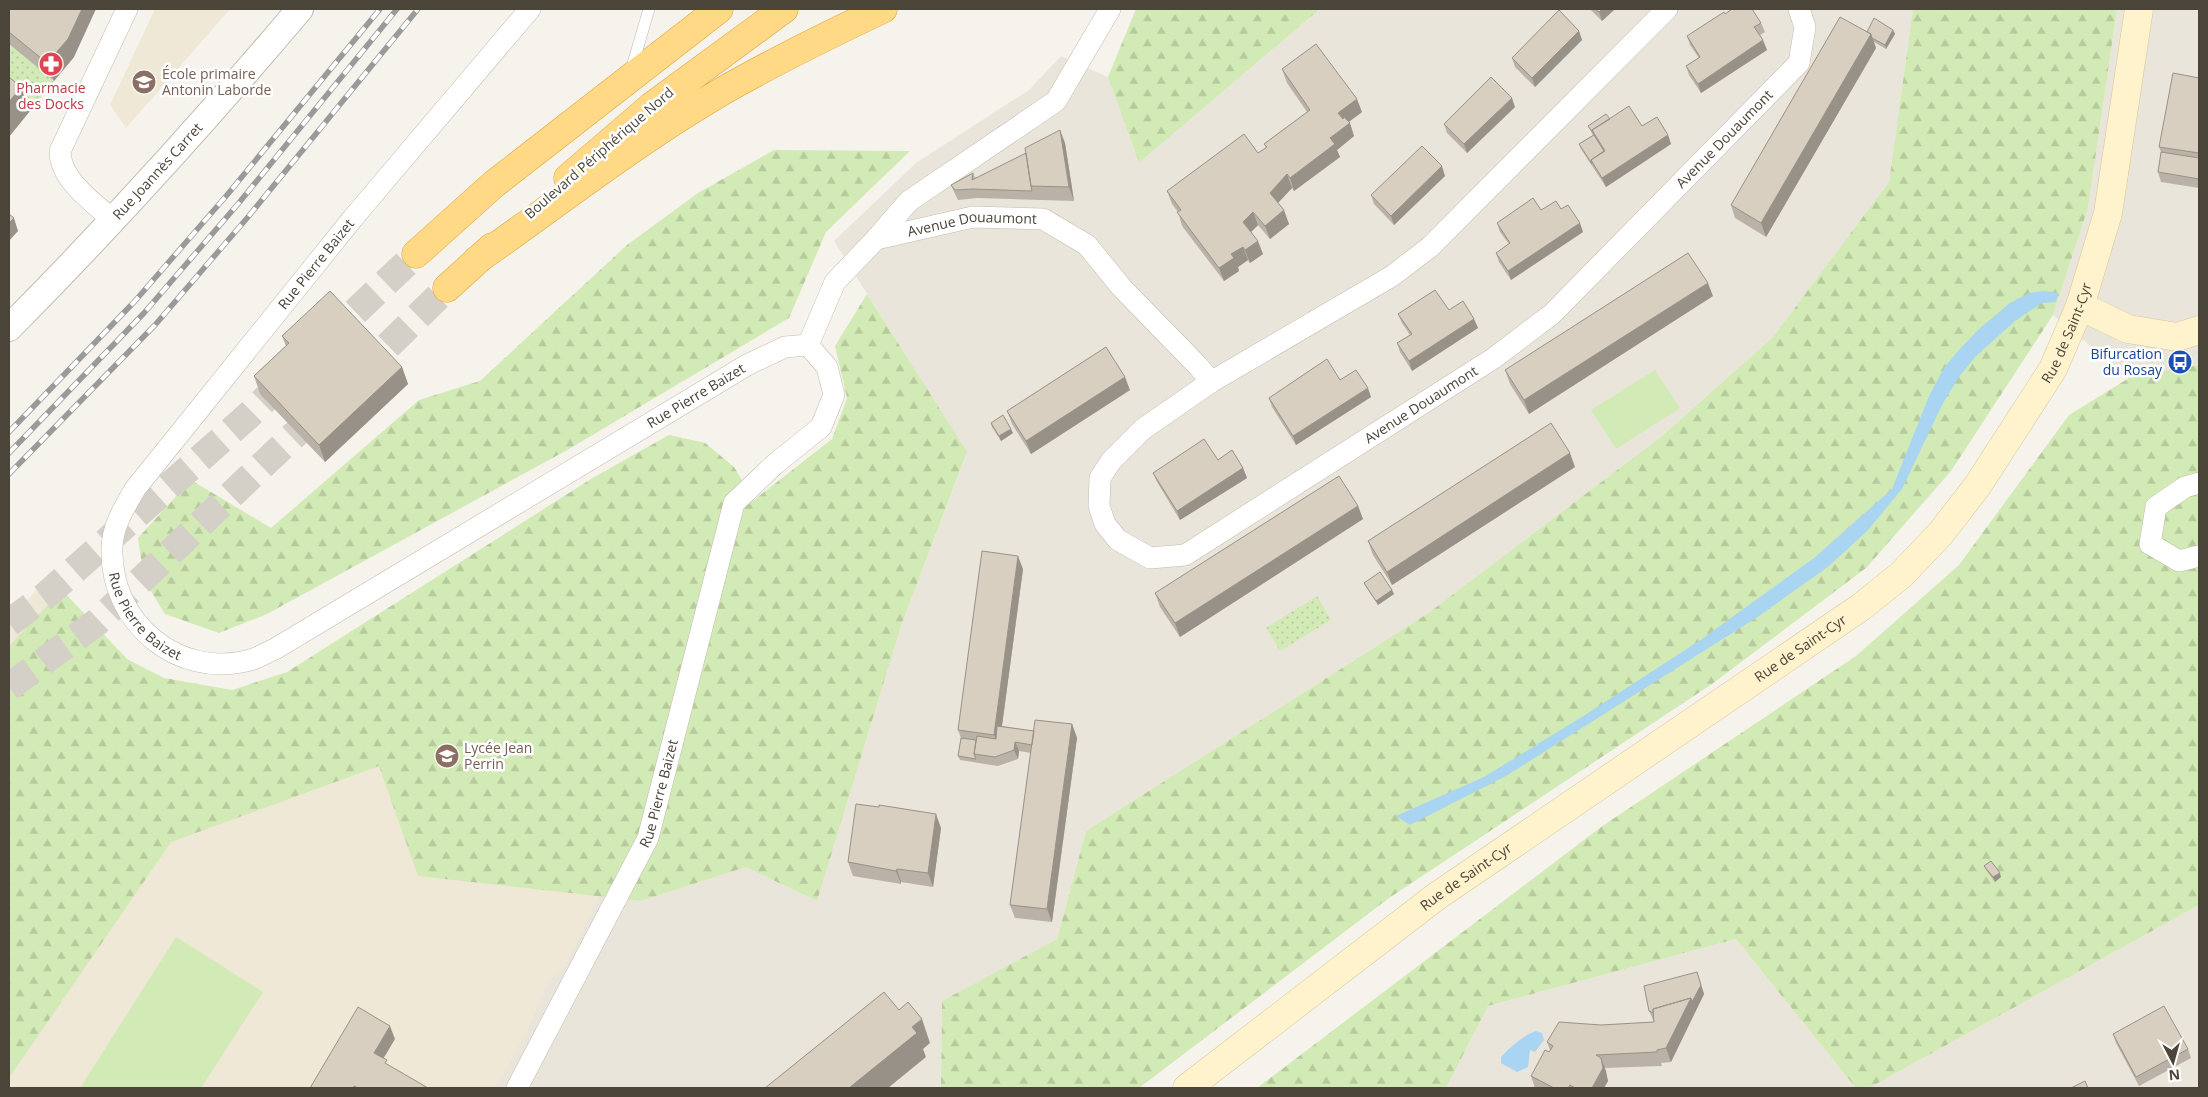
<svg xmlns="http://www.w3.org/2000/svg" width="2208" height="1097" font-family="'Open Sans',sans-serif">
<defs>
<pattern id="green-dots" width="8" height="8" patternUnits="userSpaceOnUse" patternTransform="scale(1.25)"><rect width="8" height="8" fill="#d2eab5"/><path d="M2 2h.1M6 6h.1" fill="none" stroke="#b6ca9c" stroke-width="1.8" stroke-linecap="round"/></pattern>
<pattern id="forest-firs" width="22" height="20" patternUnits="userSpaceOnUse" patternTransform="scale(1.25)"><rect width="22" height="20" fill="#d2eab5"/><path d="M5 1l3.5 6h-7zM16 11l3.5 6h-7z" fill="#b6ca9c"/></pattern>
</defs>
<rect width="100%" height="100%" fill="#f6f3ec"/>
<path fill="#eae5da" d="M1320 9H1913L1889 182 1773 337 1662 436 1427 614 1086 831 1057 939 942 1001 941 1088H9L171 842 641 901 746 867 817 901 901 626 967 453 834 241 916 163 1029 90 1061 56 1108 77 1139 163Z
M2117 9H2199V365L2129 378 2053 315 2088 208Z
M2199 905V1088H1869Z
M1736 939 1856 1088H1446L1488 1006Z"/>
<path fill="#efe8d6" d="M155 9H230L126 128 110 105Z
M669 435 705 443 734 467 706 538 626 844 565 966 548 982 528 1030 495 1088H9V620L42 584 209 778 426 614 591 479Z"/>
<path fill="url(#green-dots)" d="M9 44 54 81 30 111 9 94Z
M1317 596 1331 620 1280 651 1266 628Z"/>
<path fill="url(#forest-firs)" d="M1136 9H1320L1139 163 1108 77Z
M1913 9H2117L2088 208 2053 315 1951 471 1866 568 1712 684 1389 898 1139 1088H941L942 1001 1057 939 1086 831 1427 614 1662 436 1773 337 1889 182Z
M774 150 910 151 826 232 789 318 569 449 267 614 219 633 165 614 144 580 138 538 191 480 271 528 419 400 480 381 627 245 698 193Z
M867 294 967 452 901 626 817 901 746 867 641 901 418 876 379 766 171 842 9 1078V646L62 590 127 659 164 678 232 690 287 672 591 479 669 435 705 443 734 467 754 500 832 439 847 398 835 346Z
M2199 365V905L1869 1088H1856L1736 939 1488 1006 1446 1088H1257L1601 827 1856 656 1959 565 2069 415 2129 378Z"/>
<path fill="#d2eab5" d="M1655 370 1680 408 1616 449 1591 410Z
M176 937 263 992 201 1088H80Z"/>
<path fill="#a9d4f2" d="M2044 291 2058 293 2056 302 2042 303 2015 321 1975 357 1959 377 1943 403 1902 489 1868 530 1829 566 1756 618 1506 776 1410 825 1396 816 1484 777 1585 715 1702 639 1814 558 1892 489 1929 396 1944 368 1957 352 1979 329 2010 303 2029 293Z
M1536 1031 1542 1033 1544 1040 1535 1052 1530 1050 1528 1067 1517 1072 1501 1063V1057C1511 1046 1522 1036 1536 1031Z"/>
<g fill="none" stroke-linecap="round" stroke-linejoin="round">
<path stroke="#d4d0c8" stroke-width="28" stroke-dasharray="28 14" stroke-linecap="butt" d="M325 341 416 254
M358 375 447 288
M9 623 44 597 248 416 292 373
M9 687 97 622 325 406"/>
<defs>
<path id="service" d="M632 67 649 9"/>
<g id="minor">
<path id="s1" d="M530 9 353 218 135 489C124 508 112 527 112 549 110 622 178 680 250 660 259 658 267 652 275 649L747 365 785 347 808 345"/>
<path id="s2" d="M1667 9 1430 247 1392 276 1211 382 1143 429 1111 461 1100 478 1099 506 1105 524 1118 540 1150 558 1185 555 1494 358 1552 314 1799 63 1805 27 1799 9"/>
<path d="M113 220C93 202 60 180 60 151L127 9"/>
<path id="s3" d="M876 239 973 217 1043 219 1087 245 1122 288 1199 367 1211 382"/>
<path d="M808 345 835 282 876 239 909 201 1056 101 1110 9"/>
<path d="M2199 483 2185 487 2156 507 2150 544 2179 561 2199 556"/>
<path id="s4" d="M517 1088 648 838 734 503 775 464 821 427 834 395 827 367 808 345"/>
</g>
<g id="tertiary">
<path id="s5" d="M9 328C110 226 207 119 300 9"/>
</g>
<g id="secondary">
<path d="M2080 306 2128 329 2177 337 2199 330"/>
<path id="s6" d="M1187 1088 1437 896 1861 607 1901 575 1941 533 1978 485 2053 369 2080 306 2108 213 2139 9"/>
</g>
<path id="trunk" d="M568 178 652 106 784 9
M416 254 494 184 719 9
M477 260C558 203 636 142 721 92 773 62 828 35 883 9
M447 288 492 247"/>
</defs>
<use href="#service" stroke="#c2bbae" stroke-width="12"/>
<use href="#minor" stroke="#c2bbae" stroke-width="22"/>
<use href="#tertiary" stroke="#c2bbae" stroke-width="28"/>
<use href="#secondary" stroke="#d6c79b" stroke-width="29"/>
<use href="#trunk" stroke="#e0a43c" stroke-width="29"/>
<use href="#service" stroke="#fff" stroke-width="11"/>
<use href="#minor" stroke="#fff" stroke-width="21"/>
<use href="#tertiary" stroke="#fff" stroke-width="26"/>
<use href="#secondary" stroke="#fff3cd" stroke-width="28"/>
<use href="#trunk" stroke="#ffd985" stroke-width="28"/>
<defs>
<path id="rail" d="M9 432 135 301 227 195 380 9
M9 453 144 313 238 204 397 9
M9 474 155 325 248 217 418 9"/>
</defs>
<use href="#rail" stroke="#9a9a9a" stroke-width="5.5"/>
<use href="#rail" stroke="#fff" stroke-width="4" stroke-dasharray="11" stroke-linecap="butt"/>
</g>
<path fill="#bab2a6" d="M9 9 74 57 54 81 9 44Z
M1590 9H1615L1602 21Z
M1761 23 1765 32 1760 35 1767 50 1701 93 1689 75 1686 66 1699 58 1690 45 1687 36Z
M1893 30 1895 34 1886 49 1874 42 1876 48 1766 237 1735 218 1731 205 1867 32Z
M1579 31 1582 40 1535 87 1515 67 1512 58Z
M1282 69 1362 112 1349 122 1354 136 1337 150 1340 157 1294 191 1292 188 1278 203 1289 224 1270 239 1258 225 1251 232 1263 254 1250 263 1248 260 1238 267 1239 271 1224 281 1182 226 1178 212 1172 204 1167 191 1258 153 1266 148 1264 144 1307 112 1287 83Z
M2199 78V188L2161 182 2158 172 2161 152 2159 147Z
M1515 107 1467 153 1447 133 1444 124Z
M1610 119 1642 126 1668 135 1671 144 1606 187 1581 149 1579 144 1593 135 1588 126Z
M1065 143 1074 201 977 198 958 200 955 194 951 185 973 173 975 178Z
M1445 176 1394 225 1374 204 1371 195Z
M1561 209 1583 232 1511 280 1499 262 1496 253 1509 244 1500 232 1497 223 1541 210Z
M1713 296 1529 414 1510 384 1505 370Z
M1449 310 1474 319 1478 328 1412 371 1400 352 1397 343 1410 335 1402 323 1398 314Z
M282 336 402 367 408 384 325 462 260 394 254 376 286 346Z
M1340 380 1371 397 1296 445 1272 407 1269 398Z
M1130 390 1031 454 1012 424 1007 411Z
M991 423 1013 433 1001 441 992 427Z
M1218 460 1243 468 1247 478 1180 520 1157 482 1153 473Z
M1575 467 1392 585 1373 555 1368 541Z
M1358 506 1363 519 1180 637 1160 607 1155 593Z
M1023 569 1002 726 1034 731 1072 724 1077 738 1052 922 1015 918 1010 905 1031 753 1019 751 1018 759 998 766 960 760 958 756 961 738 958 730Z
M1364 583 1394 594 1378 605 1366 587Z
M941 828 933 887 901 882V884L853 876 848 862Z
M1984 866 2001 877 1995 882 1986 870Z
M1697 972 1704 994 1671 1062 1661 1063 1662 1066 1604 1068 1608 1081 1604 1088H1535L1531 1076 1550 1050 1547 1042 1654 1022 1649 1011Z
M2113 1034 2188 1049 2191 1058 2139 1086 2116 1043Z"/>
<path fill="#979187" d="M82 9H96L74 57 54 81 47 63Z
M1602 9H1615L1602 21 1599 12Z
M1893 30 1895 34 1886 49 1885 45Z
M1579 31 1582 40 1535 87 1532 78Z
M1871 34 1876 48 1766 237 1761 223Z
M1763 40 1767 50 1701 93 1698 84Z
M21 87 30 111 9 137V100Z
M1512 98 1515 107 1467 153 1464 144Z
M1357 99 1362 112 1343 126 1338 113Z
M1350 123 1354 136 1337 150 1340 157 1294 191 1290 178 1330 138Z
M1060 130 1065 143 1074 201 1069 187Z
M1668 135 1671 144 1606 187 1602 178Z
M1442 166 1445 176 1394 225 1391 216Z
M1287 174 1292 188 1275 206 1270 193Z
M1284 210 1289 224 1270 239 1265 226Z
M1253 212 1258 225 1248 235 1243 222Z
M14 218 18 231 9 241V223Z
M1580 223 1583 232 1511 280 1508 271Z
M1258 241 1263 254 1250 263 1245 250Z
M1243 247 1248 260 1238 267 1239 271 1224 281 1219 268 1231 254Z
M1708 283 1713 296 1529 414 1524 400Z
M1474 319 1478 328 1412 371 1409 361Z
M402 367 408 384 325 462 319 445Z
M1125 377 1130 390 1031 454 1026 441Z
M1368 388 1371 397 1296 445 1293 436Z
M1011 429 1013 433 1001 441 999 436Z
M1570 453 1575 467 1392 585 1387 572Z
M1243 468 1247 478 1180 520 1177 511Z
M1358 506 1363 519 1180 637 1175 623Z
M1018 556 1023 569 999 748 994 735Z
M1392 590 1394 594 1378 605 1376 601Z
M1072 724 1077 738 1052 922 1047 909Z
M1015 742 1019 751 1018 759 1014 750Z
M936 814 941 828 933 887 928 873Z
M897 869 901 882V884L896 871Z
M2000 873 2001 877 1995 882 1993 877Z
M1697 972 1704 994 1671 1062 1666 1048 1691 998Z
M922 1019 930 1043 923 1049 926 1057 888 1088H849L912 1027Z
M390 1026 395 1039 379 1066 374 1053Z
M1601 1058 1606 1071 1608 1081 1604 1088H1592Z"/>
<path fill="#d8cfc1" stroke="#979187" d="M9 9H82L68 39 47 63 9 32Z
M1595 9H1602L1599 12Z
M1732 9H1752L1761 23 1754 27 1763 40 1698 84 1686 66 1700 57 1687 36 1724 12 1725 14Z
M1559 10 1579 31 1532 78 1512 58Z
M1840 17 1871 34 1761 223 1731 205Z
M1874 18 1893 30 1885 45 1872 38 1871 34 1867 32Z
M1316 44 1357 99 1338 113 1343 119 1344 117 1350 123 1330 138 1335 144 1290 178 1287 174 1270 193 1284 210 1265 226 1253 212 1243 222 1258 241 1245 250 1243 247 1231 254 1234 258 1219 268 1177 212 1181 210 1167 191 1244 134 1258 153 1267 147 1264 144 1310 110 1282 69Z
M2173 73 2199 78V153L2159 147Z
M9 77 21 87 9 102Z
M1491 77 1512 98 1464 144 1444 124Z
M1629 106 1642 126 1657 117 1668 135 1602 178 1591 160 1605 151 1592 130Z
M1606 114 1610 119 1592 130 1594 134 1588 126Z
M1060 130 1069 187 1031 186 1025 148Z
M1594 135 1604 151 1591 160 1592 164 1579 144Z
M1422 146 1442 166 1391 216 1371 195Z
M2161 152 2199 158V179L2158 172Z
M1026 153 1031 186 1032 191 973 189 955 190 951 185 973 173 972 180Z
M1533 198 1541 210 1556 201 1561 209 1568 205 1580 223 1508 271 1496 253 1510 243 1497 223Z
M9 214 14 218 9 223Z
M1688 253 1708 283 1524 400 1505 370Z
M1435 290 1449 310 1463 301 1474 319 1409 361 1397 343 1412 334 1398 314Z
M330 291 402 367 319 445 254 376 289 343 282 336Z
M1106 347 1125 377 1026 441 1007 411Z
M1327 359 1340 380 1356 370 1368 388 1293 436 1269 398Z
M1003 415 1011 429 999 436 991 423Z
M1551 423 1570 453 1387 572 1368 541Z
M1204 439 1218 460 1232 450 1243 468 1177 511 1153 473Z
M1339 476 1358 506 1175 623 1155 593Z
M982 551 1018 556 994 735 958 730Z
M1380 572 1392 590 1376 601 1364 583Z
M1035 720 1072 724 1047 909 1010 905Z
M997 726 1034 731 1032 745 1015 742 1014 750 995 757 974 754 977 736 996 739Z
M961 738 976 740 974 754 976 759 958 756Z
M856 804 879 807V805L936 814 928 873 897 869 896 871 848 862Z
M1991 861 2000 873 1993 877 1984 866Z
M1697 972 1701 985 1692 1002 1691 998 1653 1009V1013L1649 1011 1644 986Z
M884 992 899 1010 908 1002 922 1019 912 1027 917 1033 849 1088H765Z
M1691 998 1666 1048 1657 1050V1052L1596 1055 1601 1058 1603 1068 1592 1088H1575L1570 1085 1568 1088H1554L1531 1076 1545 1050 1549 1052 1553 1046 1547 1042 1559 1022 1601 1025 1654 1022 1653 1009Z
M2164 1006 2188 1049 2136 1077 2113 1034Z
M358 1007 390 1026 374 1053 387 1060 385 1063 428 1088H358L354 1086 353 1088H310Z
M2085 1081 2088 1088H2071Z"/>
<defs>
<symbol id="pharmacy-disc" viewBox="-11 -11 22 22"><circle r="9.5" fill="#e0444e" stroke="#fff"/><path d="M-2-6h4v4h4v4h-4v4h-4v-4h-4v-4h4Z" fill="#fff"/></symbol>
<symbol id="school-disc" viewBox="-11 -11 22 22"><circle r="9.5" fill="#8d6e63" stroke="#fff"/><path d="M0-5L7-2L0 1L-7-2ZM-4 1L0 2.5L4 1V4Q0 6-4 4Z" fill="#fff"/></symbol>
<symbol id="bus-disc" viewBox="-11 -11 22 22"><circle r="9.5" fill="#1a4fb4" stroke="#fff"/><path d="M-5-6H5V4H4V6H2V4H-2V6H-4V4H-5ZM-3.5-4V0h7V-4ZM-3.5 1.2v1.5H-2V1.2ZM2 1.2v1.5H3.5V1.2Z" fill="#fff"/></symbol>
</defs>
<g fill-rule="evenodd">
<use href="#pharmacy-disc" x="37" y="50" width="28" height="28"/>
<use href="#school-disc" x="130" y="68" width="28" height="28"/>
<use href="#bus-disc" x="2166" y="348" width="28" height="28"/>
<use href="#school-disc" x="433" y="742" width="28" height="28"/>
</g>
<g text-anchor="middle" stroke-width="5" stroke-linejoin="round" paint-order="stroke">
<g font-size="14" fill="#785e54" stroke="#fff" text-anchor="start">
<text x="162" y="79">École primaire<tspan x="162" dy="16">Antonin Laborde</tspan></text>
<text x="464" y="753">Lycée Jean<tspan x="464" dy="16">Perrin</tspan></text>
</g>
<g font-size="14" fill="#be3a42" stroke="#fff">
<text x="51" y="93">Pharmacie<tspan x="51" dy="16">des Docks</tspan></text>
</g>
<g font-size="14" fill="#4b4439" stroke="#fff">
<text dy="5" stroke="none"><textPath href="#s2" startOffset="1566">Avenue Douaumont</textPath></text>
<text transform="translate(599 153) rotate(-41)" y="5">Boulevard Périphérique Nord</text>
<text dy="5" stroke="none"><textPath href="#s5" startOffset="216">Rue Joannès Carret</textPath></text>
<text dy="5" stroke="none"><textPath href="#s3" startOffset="98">Avenue Douaumont</textPath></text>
<text transform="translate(316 264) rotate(-51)" y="5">Rue Pierre Baizet</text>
<text dy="5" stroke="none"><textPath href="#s6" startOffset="1175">Rue de Saint-Cyr</textPath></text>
<text dy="5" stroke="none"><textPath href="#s1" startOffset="1411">Rue Pierre Baizet</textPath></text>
<text dy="5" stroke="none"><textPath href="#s2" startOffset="1161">Avenue Douaumont</textPath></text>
<text dy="5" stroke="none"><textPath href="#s1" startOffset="766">Rue Pierre Baizet</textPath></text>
<text dy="5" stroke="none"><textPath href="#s6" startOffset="755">Rue de Saint-Cyr</textPath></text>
<text dy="5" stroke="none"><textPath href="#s4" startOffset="328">Rue Pierre Baizet</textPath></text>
<text dy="5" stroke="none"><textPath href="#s6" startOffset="350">Rue de Saint-Cyr</textPath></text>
</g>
<g font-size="14" fill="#164399" stroke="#fff" text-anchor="end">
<text x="2162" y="359">Bifurcation<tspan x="2162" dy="16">du Rosay</tspan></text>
</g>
</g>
<rect width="2208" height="1097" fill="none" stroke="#4b4439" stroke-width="20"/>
<g transform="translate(2173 1062) rotate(174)" stroke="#ffffff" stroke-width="4" paint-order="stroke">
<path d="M0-4L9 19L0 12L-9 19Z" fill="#4b4439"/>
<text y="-8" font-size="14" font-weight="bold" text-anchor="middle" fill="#4b4439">N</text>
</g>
</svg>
